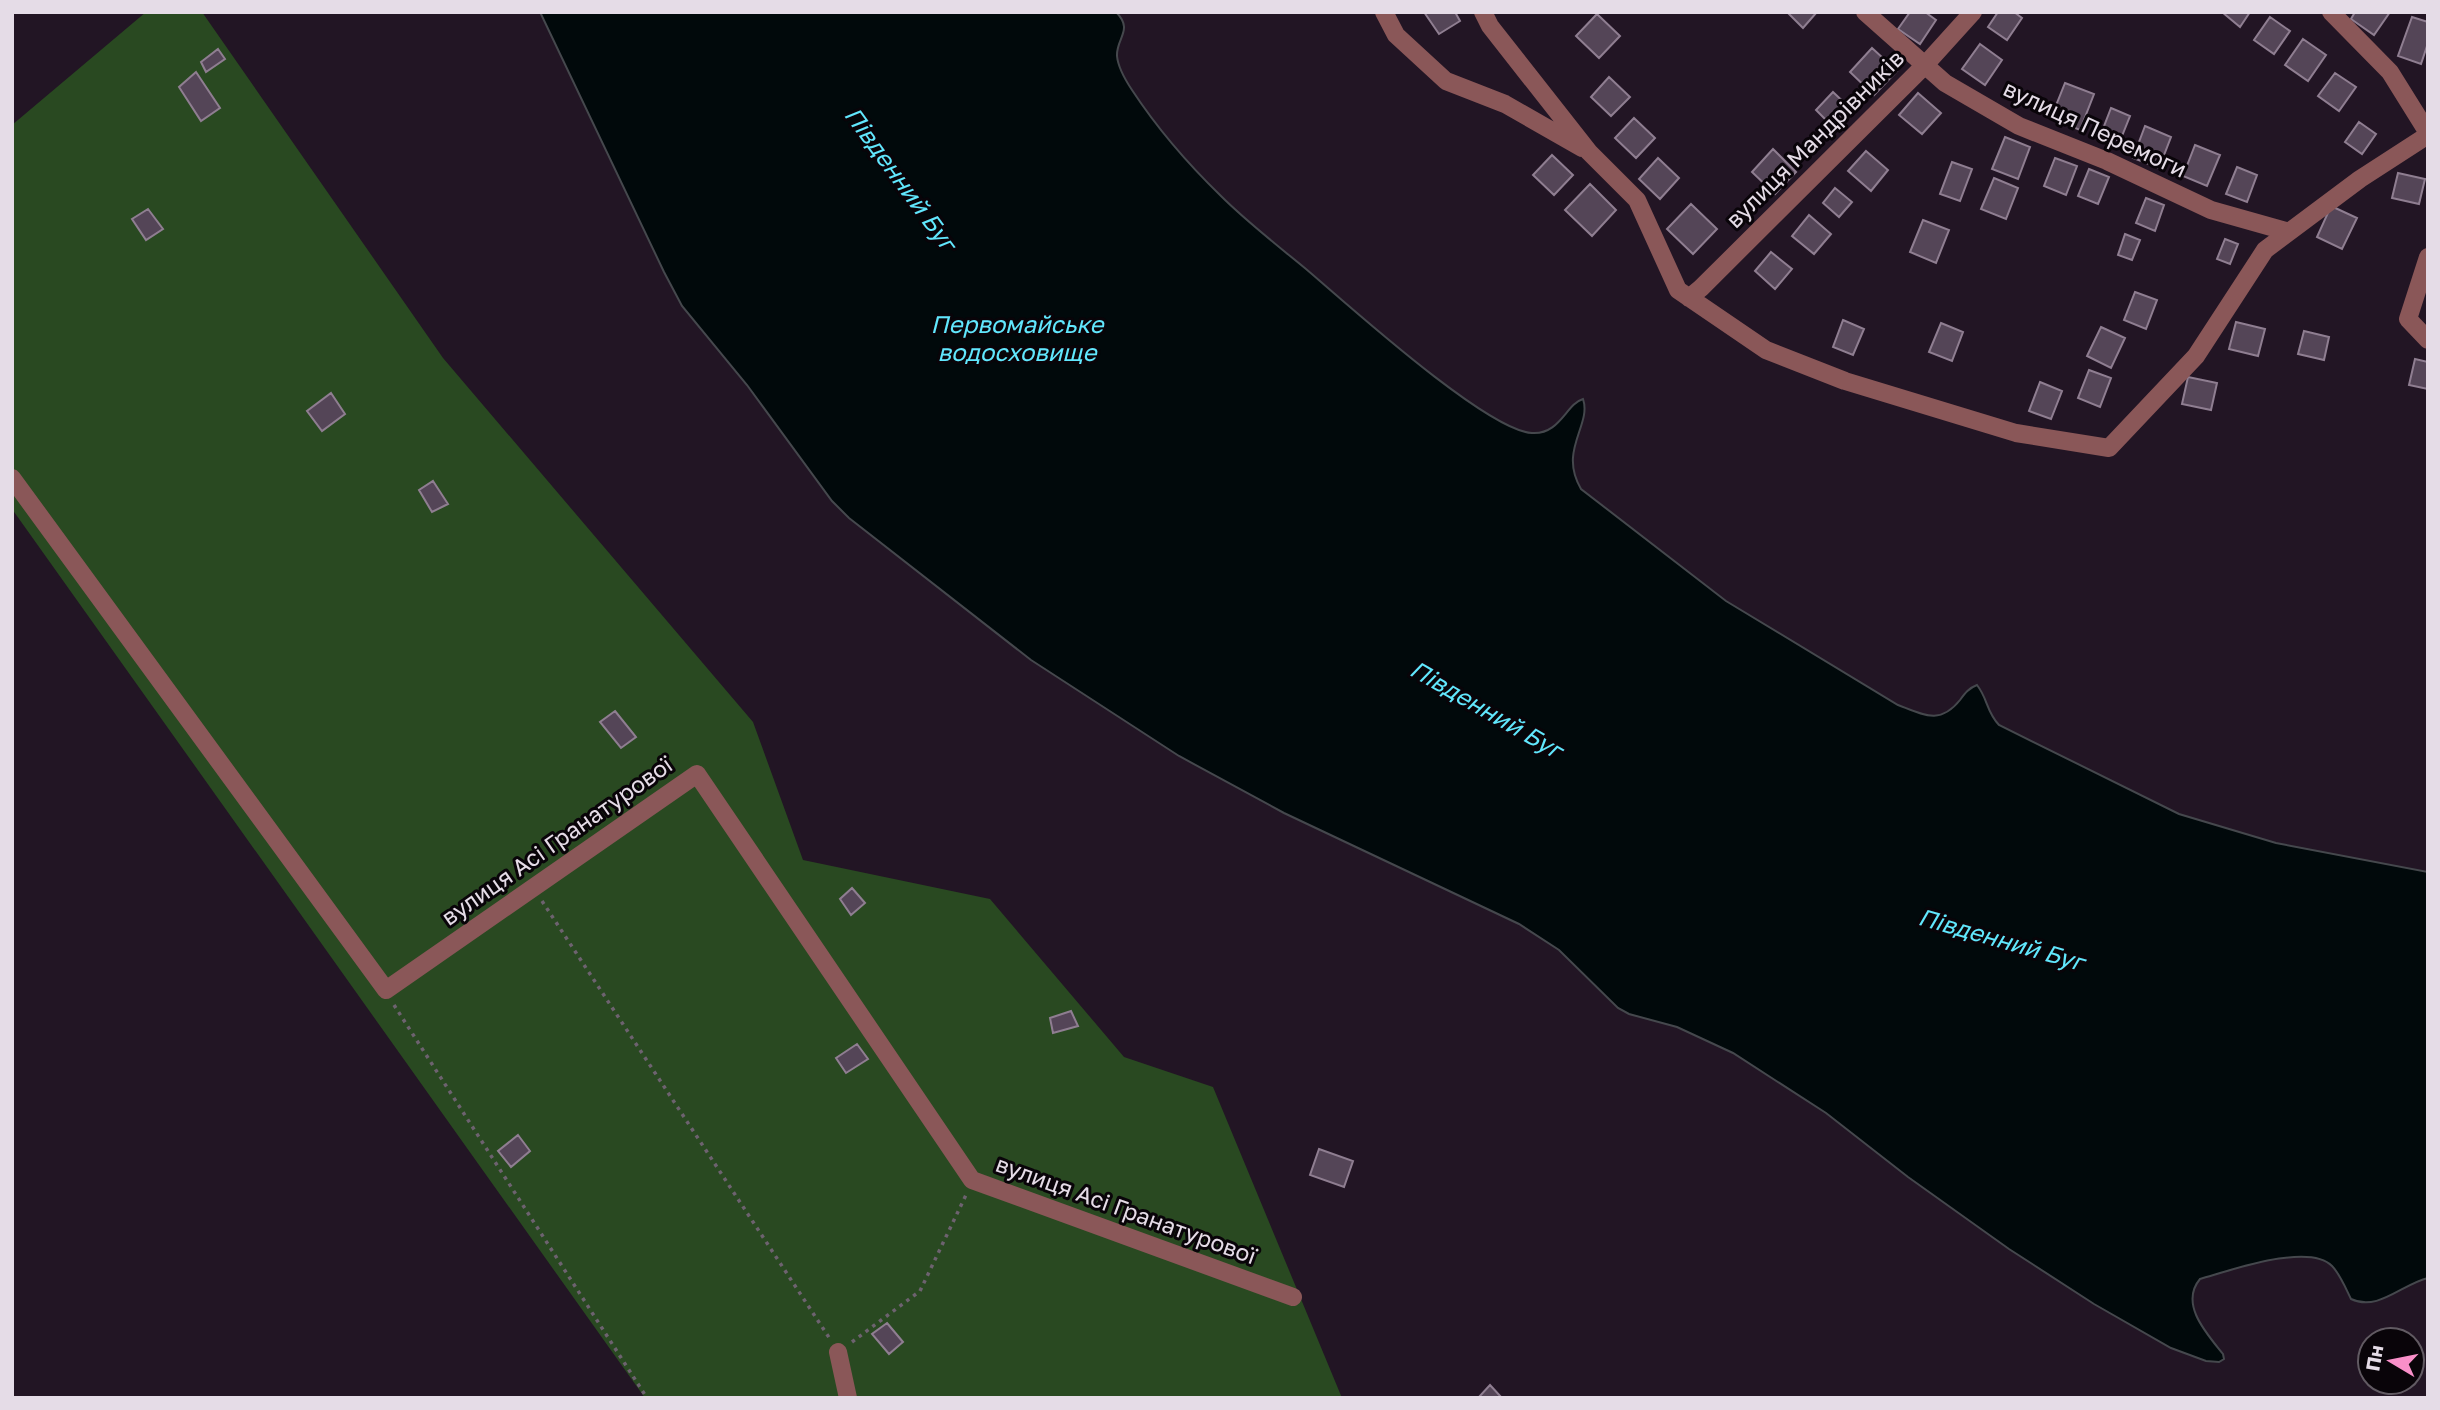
<svg xmlns="http://www.w3.org/2000/svg" width="2440" height="1410" font-family="'Golos Text',sans-serif">
<rect width="100%" height="100%" fill="#221524"/>
<path fill="#294921" d="M146 12H202L443 358 753 722 803 860 990 899 1124 1057 1213 1087 1342 1398H645L12 509V125Z"/>
<path fill="#01090b" stroke="#45484d" stroke-width="2" d="M540 12H1116C1134 30 1116 38 1117 56 1118 67 1126 81 1132 90 1157 128 1188 164 1221 196 1247 222 1277 245 1306 269 1346 303 1487 431 1532 433 1560 435 1566 404 1583 399 1592 425 1558 450 1581 489L1726 601 1898 705C1924 715 1940 725 1960 700 1965 693 1969 688 1977 685 1988 699 1986 711 1999 725L2179 814 2276 843 2428 872V1278C2402 1284 2378 1312 2351 1299 2346 1289 2340 1274 2332 1266 2309 1242 2229 1271 2200 1279 2179 1304 2207 1334 2223 1354L2224 1359 2219 1362 2206 1361 2171 1348 2094 1304 2009 1249 1908 1177 1826 1113 1733 1053 1677 1027 1629 1014 1618 1008 1559 950 1519 924 1284 813 1179 756 1031 660 849 518 832 501 747 385 682 306 664 272Z"/>
<path fill="#544557" stroke="#8f7e91" stroke-width="2" d="M1424 12H1455L1460 21 1439 34Z
M1787 12H1817L1803 28Z
M1910 12H1925L1936 20 1920 44 1898 29Z
M1998 12H2014L2022 18 2007 40 1988 27Z
M2222 12H2250L2240 27Z
M2355 12H2390L2374 35 2351 19Z
M1597 14 1620 36 1599 58 1576 36Z
M2270 17 2290 31 2274 54 2254 40Z
M2412 17 2428 22V43L2421 64 2398 56Z
M2303 39 2326 55 2308 81 2285 65Z
M1980 44 2002 60 1985 85 1962 69Z
M1872 48 1897 71 1874 95 1850 72Z
M218 49 225 59 206 72 201 62Z
M196 72 220 108 201 121 179 87Z
M2335 73 2356 87 2339 111 2318 96Z
M1609 77 1630 97 1611 116 1591 97Z
M2065 83 2094 94 2080 130 2051 118Z
M1833 92 1852 110 1834 128 1816 110Z
M1918 93 1941 113 1922 134 1899 115Z
M2111 108 2130 116 2120 141 2101 134Z
M1634 118 1655 138 1636 158 1615 138Z
M2359 122 2376 134 2362 154 2345 142Z
M2145 126 2171 137 2159 168 2133 158Z
M2005 137 2030 147 2018 179 1992 169Z
M2195 145 2220 155 2207 186 2183 176Z
M1773 149 1796 172 1775 194 1752 172Z
M1866 151 1888 170 1871 191 1848 171Z
M1552 155 1573 175 1554 195 1533 175Z
M1658 158 1679 178 1660 199 1639 179Z
M2055 158 2077 166 2066 195 2044 186Z
M1952 162 1972 169 1960 201 1940 194Z
M2237 167 2257 175 2247 202 2226 194Z
M2089 169 2109 177 2098 204 2078 196Z
M2398 173 2425 179 2419 204 2392 198Z
M1994 178 2018 188 2006 219 1981 209Z
M1590 184 1616 210 1592 236 1565 210Z
M1835 188 1852 202 1839 217 1823 203Z
M2146 198 2164 205 2155 231 2136 223Z
M1691 204 1717 229 1693 254 1667 229Z
M2331 206 2357 218 2342 249 2317 237Z
M148 209 163 229 146 240 132 219Z
M1809 215 1831 234 1814 254 1792 236Z
M1923 220 1949 230 1936 263 1910 252Z
M2125 234 2140 240 2132 260 2118 255Z
M2225 239 2238 244 2230 264 2217 259Z
M1771 252 1792 269 1775 289 1755 271Z
M2135 292 2157 300 2146 329 2124 320Z
M1843 320 1864 329 1853 355 1833 347Z
M2236 322 2265 329 2258 356 2229 349Z
M1941 323 1963 332 1952 361 1929 352Z
M2101 327 2125 338 2111 368 2087 356Z
M2304 331 2329 337 2324 360 2298 354Z
M2415 359 2428 362V389L2409 385Z
M2089 370 2111 378 2100 407 2078 398Z
M2188 377 2217 383 2211 410 2182 404Z
M2040 382 2062 391 2051 419 2029 411Z
M331 393 345 414 322 431 307 411Z
M433 481 448 504 432 512 419 490Z
M615 711 636 737 621 748 600 722Z
M852 888 865 903 851 915 840 899Z
M1071 1011 1078 1026 1053 1033 1050 1018Z
M857 1044 868 1059 846 1073 836 1058Z
M518 1135 530 1151 511 1167 498 1151Z
M1319 1149 1353 1161 1344 1187 1310 1175Z
M887 1323 903 1342 889 1354 872 1334Z
M1490 1385 1502 1398H1478Z"/>
<g fill="none" stroke-linecap="round" stroke-linejoin="round">
<path stroke="#6d626f" stroke-width="3.5" stroke-dasharray="3.5 5" stroke-linecap="butt" d="M542 901 830 1339
M394 1005 647 1398
M852 1342 920 1291 966 1195"/>
<path stroke="#8a5758" stroke-width="18" d="M1384 12 1396 35 1446 81 1505 104 1582 148
M1483 12 1490 26 1589 152 1637 200 1678 290 1766 350 1845 381 2016 433 2109 448 2196 356 2265 250 2360 179 2428 135
M1865 12 1945 83 2019 126 2107 161 2211 210 2289 232
M2331 12 2390 72 2428 133
M2428 257 2408 319 2428 340
M1689 298 1701 288 1925 65 1973 12
M12 478 386 990 697 774 972 1180 1293 1297
M838 1352 848 1398"/>
</g>
<g text-anchor="middle" stroke-width="6" stroke-linejoin="round" paint-order="stroke">
<g font-size="23" fill="#e5dce7" stroke="#090409">
<text transform="translate(2095 129) rotate(25)" y="8">вулиця Перемоги</text>
<text transform="translate(1815 139) rotate(-45)" y="8">вулиця Мандрівників</text>
<text transform="translate(557 841) rotate(-35)" y="8">вулиця Асі Гранатурової</text>
<text transform="translate(1126 1210) rotate(20)" y="8">вулиця Асі Гранатурової</text>
</g>
<g font-size="24" font-style="italic" fill="#61e7fd" stroke="#090409">
<text transform="translate(900 179) rotate(54)" y="8">Південний Буг</text>
<text x="1017" y="333">Первомайське<tspan x="1017" dy="28">водосховище</tspan></text>
<text transform="translate(1486 710) rotate(30)" y="8">Південний Буг</text>
<text transform="translate(2001 940) rotate(16)" y="8">Південний Буг</text>
</g>
</g>
<rect width="2440" height="1410" fill="none" stroke="#e5dce7" stroke-width="28"/>
<g transform="translate(2391 1361) rotate(280)"><circle r="33" fill="#090409" stroke="#615a62" stroke-width="2"/>
<path d="M0-5L12 26L0 18L-12 26Z" fill="#f98fc9"/>
<text y="-10" font-size="19" font-weight="bold" text-anchor="middle" fill="#e5dce7">Пн</text>
</g>
</svg>
